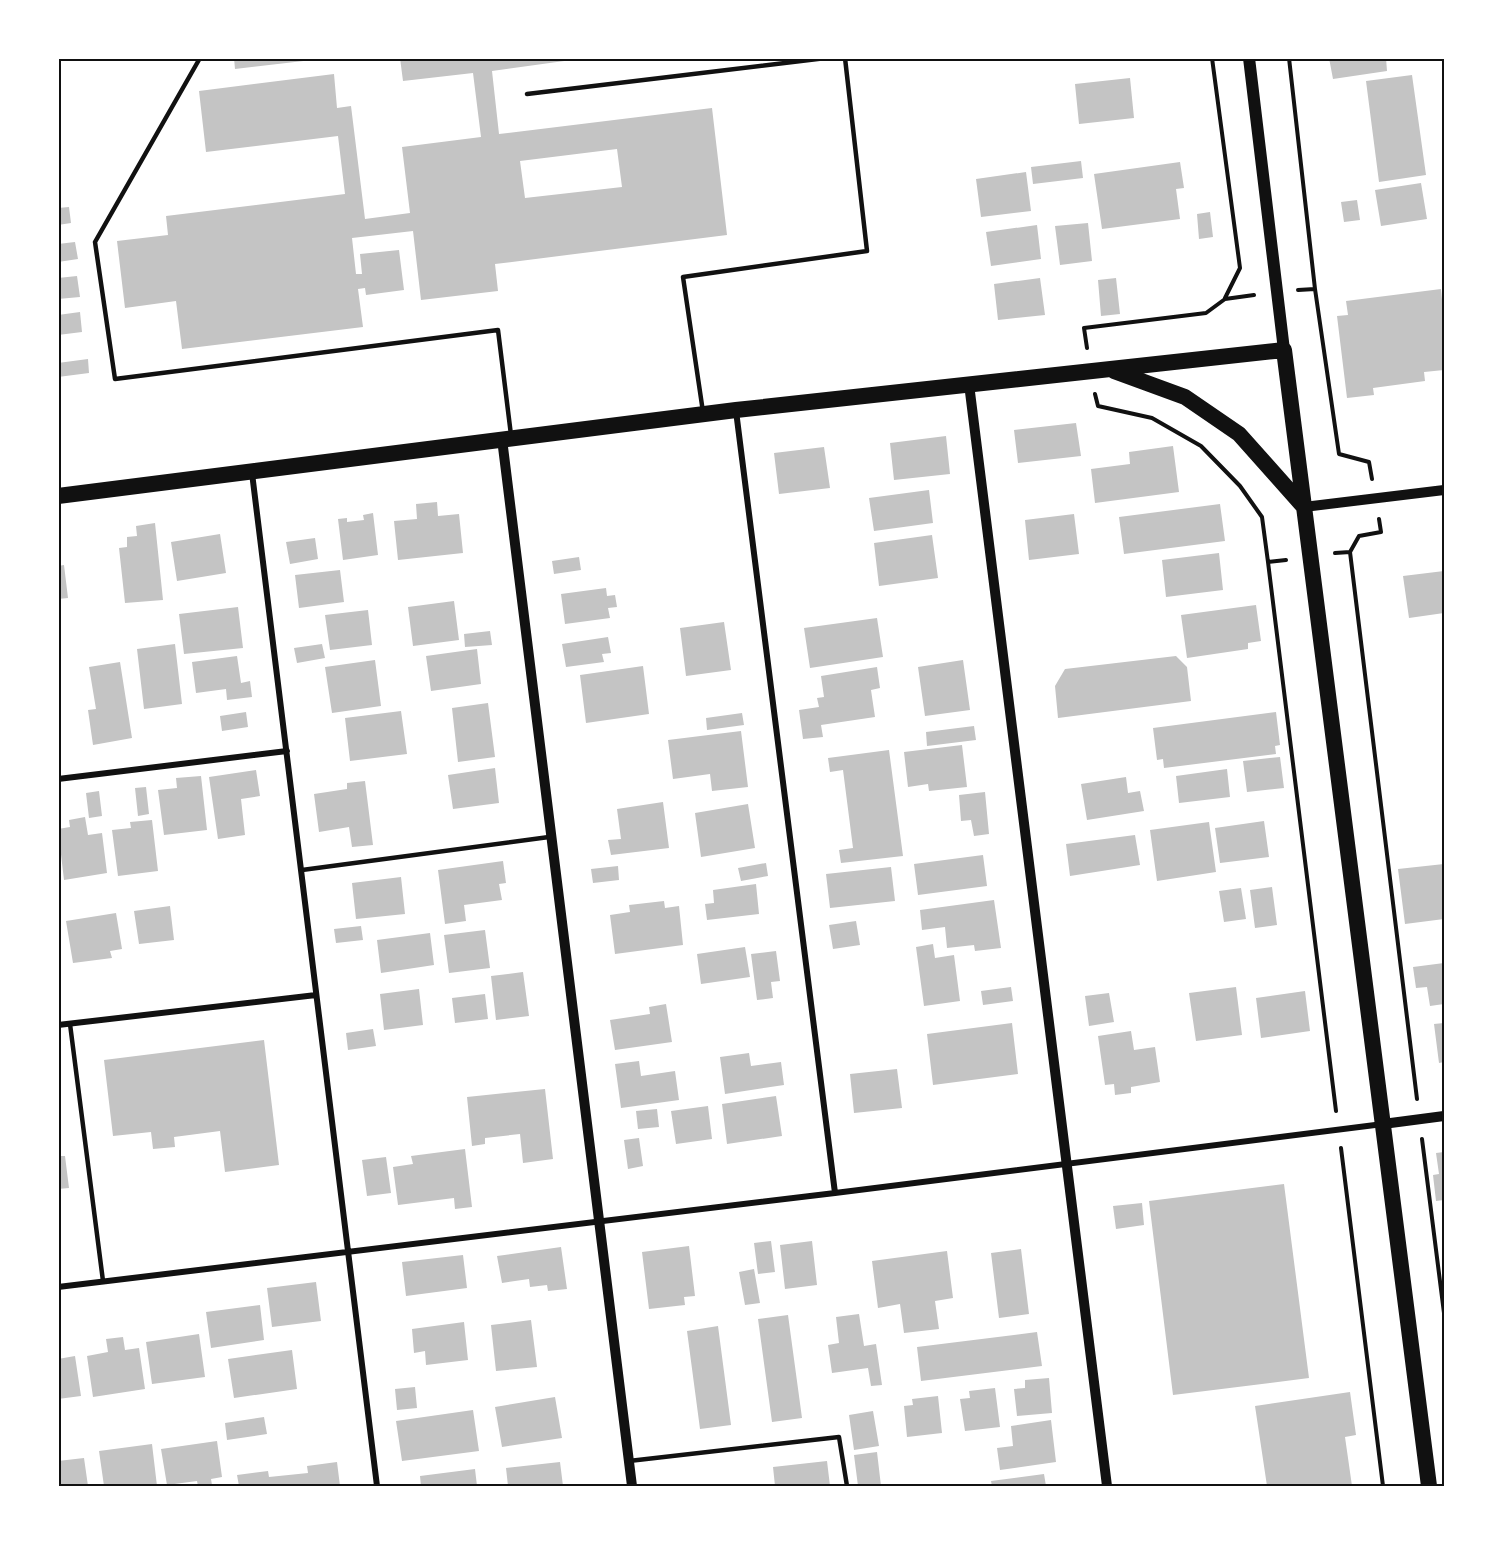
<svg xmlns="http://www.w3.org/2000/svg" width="1503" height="1545" font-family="Arial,sans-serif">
<rect width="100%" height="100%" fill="#fff"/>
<path fill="#c4c4c4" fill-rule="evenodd" d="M234 58H312V60L235 69Z
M400 58H586L492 71 499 134 712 108 727 235 495 264 498 291 421 300 413 231 352 238 356 274H362L360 254 399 250 404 290 366 295 365 288 358 289 363 327 182 349 176 301 125 308 117 241 168 235 166 216 345 194 338 136 206 152 199 91 334 74 337 108 351 106 365 219 410 213 402 147 481 137 473 73 403 81ZM617 149 622 187 525 198 520 161Z
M1329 58H1386L1387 71 1333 79Z
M1412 75 1426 175 1379 182 1366 81Z
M1130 78 1134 118 1079 124 1075 84Z
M1081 161 1083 178 1033 184 1031 167Z
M1180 162 1184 188 1176 189 1180 219 1102 229 1094 174Z
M1026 172 1031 211 981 217 976 179Z
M1421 183 1427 219 1381 226 1375 190Z
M1357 200 1360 220 1344 222 1341 202Z
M69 207 71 223 58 225V208Z
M1210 212 1213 237 1199 239 1197 214Z
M1088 223 1092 261 1060 265 1055 226Z
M1037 225 1041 259 991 266 986 232Z
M75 242 78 259 58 262V244Z
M77 276 80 297 58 299V278Z
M1040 278 1045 315 998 320 994 284Z
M1116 278 1120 314 1101 316 1098 280Z
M1441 289 1444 320V370L1424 372 1425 381 1373 388 1374 395 1347 398 1337 316 1348 315 1346 301Z
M80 312 82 332 58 335V315Z
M88 359 89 373 58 377V363Z
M1076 423 1081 456 1018 463 1014 430Z
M946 436 950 474 894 480 890 443Z
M1173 446 1179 492 1095 503 1091 469 1130 464 1129 452Z
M824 447 830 488 779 494 774 453Z
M929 490 933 523 874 531 869 498Z
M437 502 438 516 459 514 463 553 398 560 394 521 417 519 416 504Z
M1220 504 1225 541 1124 554 1119 517Z
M373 513 378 555 343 560 338 519 347 518V522L364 520 363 515Z
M1074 514 1079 554 1029 560 1025 520Z
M155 523 163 600 125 603 119 548 127 547V537L137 536 136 526Z
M220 534 226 573 177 581 171 542Z
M932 535 938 578 879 586 874 543Z
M315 538 318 559 290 564 286 542Z
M1219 553 1223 590 1166 597 1162 560Z
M579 557 581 570 554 574 552 561Z
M64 565 68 598 58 599V566Z
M340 570 344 602 299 608 295 575Z
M1444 571V613L1409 618 1403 576Z
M606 588 607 596 615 595 617 607 608 608 610 618 565 624 561 594Z
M454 601 459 640 413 646 408 607Z
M1256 605 1261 641 1248 643V649L1187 658 1181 615Z
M238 607 243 648 184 654 179 614Z
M368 610 372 645 330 650 325 615Z
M877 618 883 657 810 668 804 628Z
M724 622 731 670 686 676 680 628Z
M490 631 492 645 465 647 464 634Z
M608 637 611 653 602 654 604 662 566 667 562 644Z
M175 644 182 704 144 709 137 649Z
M322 644 325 658 297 663 294 648Z
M477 649 481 684 431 691 426 656Z
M237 656 241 683 250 681 252 697 227 700 226 689 196 693 192 662Z
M1176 656 1187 667 1191 701 1058 718 1055 686 1065 669Z
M375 660 381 706 332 713 325 667Z
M963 660 970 710 925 716 918 667Z
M120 662 132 738 93 745 88 710 96 709 89 667Z
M643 666 649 714 586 723 580 675Z
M877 667 880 688 871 690 875 717 821 725 823 737 803 739 799 710 819 707 817 698 824 697 821 676Z
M488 703 495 757 458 762 452 708Z
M401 711 407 754 350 761 345 718Z
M246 712 248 727 222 731 220 716Z
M1276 712 1280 745 1275 746 1276 754 1164 768 1163 759 1157 760 1153 728Z
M742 713 744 725 707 730 706 718Z
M974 726 976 740 927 746 926 732Z
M741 731 748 787 712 791 710 774 673 779 668 740Z
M962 745 967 787 929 791 928 784 908 787 904 752Z
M889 750 903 856 841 863 839 850 853 848 843 770 830 772 828 758Z
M1280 757 1284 788 1247 792 1243 761Z
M495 768 499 803 453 809 448 775Z
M1227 769 1230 797 1179 803 1176 776Z
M256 770 260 796 241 799 245 835 218 839 209 777Z
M201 776 207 830 164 835 158 790 177 788 176 778Z
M1126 777 1128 793 1140 791 1144 811 1087 820 1081 784Z
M365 781 373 845 352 847 349 827 319 832 314 794 347 789V783Z
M146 787 149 814 138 816 135 788Z
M99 791 102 816 89 818 86 793Z
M985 792 989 834 974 836 971 820 961 821 959 795Z
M663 802 669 848 611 855 608 840 621 839 617 809Z
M748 804 755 848 701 857 695 813Z
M85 817 88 835 102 833 107 873 64 880 58 829 70 827 69 820Z
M152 820 158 871 118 876 112 830 131 828 130 822Z
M1264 821 1269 857 1220 863 1215 828Z
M1209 822 1216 872 1157 881 1150 830Z
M1135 835 1140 865 1070 876 1066 844Z
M983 855 987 886 918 895 914 864Z
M503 861 506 883 499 884 502 900 464 905 466 921 445 924 438 870Z
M766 863 768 876 741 881 738 868Z
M1444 864V919L1405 924 1398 869Z
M618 866 619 880 593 883 591 869Z
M891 867 895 901 830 908 826 874Z
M401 877 405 914 356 919 352 883Z
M756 884 759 914 707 920 705 904 714 903 713 890Z
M1272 887 1277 925 1255 928 1250 890Z
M1241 888 1246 919 1224 922 1219 891Z
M994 900 1001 948 975 951 974 945 947 948 945 927 922 930 920 910Z
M664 901 665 908 679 906 683 945 615 954 610 915 630 912 629 905Z
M170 906 174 940 139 944 134 911Z
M116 913 122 949 110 951 112 958 73 963 66 921Z
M856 921 860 945 833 949 829 925Z
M361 926 363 940 336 943 334 929Z
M485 930 490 968 449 973 444 935Z
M430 933 434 965 381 973 377 940Z
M933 944 935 958 954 955 960 1001 924 1006 916 947Z
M745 947 750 977 701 984 697 954Z
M776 951 780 981 771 982 773 998 757 1000 751 954Z
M1444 963V1004L1430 1006 1427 987 1416 988 1413 967Z
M523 972 529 1016 496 1020 491 976Z
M1011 987 1013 1001 983 1005 981 991Z
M1236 987 1242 1035 1196 1041 1189 993Z
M419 989 423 1025 384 1030 380 994Z
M1305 991 1310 1031 1261 1038 1256 998Z
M1109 993 1114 1022 1089 1026 1085 996Z
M485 994 488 1019 455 1023 452 998Z
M666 1004 672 1042 615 1050 610 1020 650 1014 649 1007Z
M1012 1023 1018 1074 933 1085 927 1034Z
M1444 1023V1062L1439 1063 1434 1024Z
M373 1029 376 1046 348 1050 346 1033Z
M1131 1031 1134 1050 1155 1047 1160 1082 1131 1087V1093L1115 1095 1114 1084 1105 1085 1098 1036Z
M264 1040 279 1165 225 1172 220 1131 174 1137 175 1147 153 1149 151 1132 113 1136 104 1060Z
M749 1053 751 1066 781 1062 784 1085 725 1094 720 1057Z
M639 1061 641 1076 675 1071 679 1100 621 1108 615 1064Z
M897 1069 902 1108 854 1113 850 1074Z
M545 1089 553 1159 523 1163 520 1134 485 1138V1144L472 1146 467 1097Z
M776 1096 782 1136 727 1144 722 1104Z
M708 1106 712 1139 676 1144 671 1111Z
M657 1109 659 1127 638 1129 636 1111Z
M639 1138 643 1166 628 1169 624 1140Z
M465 1149 472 1207 455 1209 454 1198 398 1205 393 1167 413 1164 411 1156Z
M1444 1152V1200L1436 1201 1433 1175 1439 1174 1436 1153Z
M58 1156H65L69 1188 58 1189Z
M386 1157 391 1193 367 1196 362 1160Z
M1284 1184 1309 1378 1173 1395 1149 1201Z
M1142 1203 1144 1225 1116 1229 1113 1206Z
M771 1241 775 1272 758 1274 754 1243Z
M812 1241 817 1285 785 1289 780 1245Z
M689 1246 695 1296 684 1297 685 1305 649 1309 642 1252Z
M561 1247 567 1289 548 1291 547 1285 530 1287 529 1279 502 1283 497 1256Z
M1021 1249 1029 1314 999 1318 991 1253Z
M947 1251 953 1298 935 1301 939 1329 904 1333 900 1304 878 1308 872 1261Z
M463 1255 467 1288 406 1296 402 1262Z
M754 1269 760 1303 745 1305 739 1272Z
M316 1282 321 1321 272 1327 267 1288Z
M260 1305 264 1340 211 1348 206 1312Z
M859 1314 864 1346 876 1344 882 1385 871 1386 868 1368 832 1373 828 1345 839 1343 836 1317Z
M788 1315 802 1418 772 1422 758 1319Z
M531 1320 537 1367 496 1371 491 1325Z
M464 1322 468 1360 426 1365 425 1351 414 1353 412 1329Z
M718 1326 731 1425 700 1429 687 1331Z
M1037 1332 1042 1366 921 1381 917 1347Z
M199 1334 205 1377 152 1384 146 1342Z
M123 1337 125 1350 139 1348 145 1389 93 1397 87 1356 108 1352 106 1339Z
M292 1350 297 1389 234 1398 228 1359Z
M75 1356 81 1396 58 1399V1359Z
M1049 1378 1052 1413 1017 1416 1014 1389 1025 1388V1380Z
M415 1387 417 1408 397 1410 395 1389Z
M995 1388 1000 1427 965 1431 960 1399 970 1398 969 1391Z
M1350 1392 1356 1435 1345 1437 1352 1486H1267L1255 1406Z
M938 1396 942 1433 907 1437 904 1406 913 1405 912 1399Z
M555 1397 562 1438 502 1447 495 1407Z
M473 1410 479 1451 402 1461 396 1421Z
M873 1411 879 1446 854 1450 849 1415Z
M264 1417 267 1434 227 1440 225 1423Z
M1051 1420 1056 1462 1000 1470 997 1448 1013 1446 1011 1426Z
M217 1441 222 1477 211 1479 212 1485 206 1486H198L197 1481 167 1485 161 1449Z
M152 1444 157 1486H104L99 1451Z
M877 1452 881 1486H858L854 1455Z
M84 1458 88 1486H58V1461Z
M827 1461 830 1486H775L773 1467Z
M337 1462 340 1486H239L237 1475 268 1471 269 1477 308 1473 307 1466Z
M560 1462 563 1486H508L506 1468Z
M475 1469 477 1486H421L420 1476Z
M1044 1474 1046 1486H992L991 1481Z"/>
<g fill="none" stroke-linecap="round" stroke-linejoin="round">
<path stroke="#111" stroke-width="4" d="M1212 58 1240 268 1225 298
M1289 58 1315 289 1298 290
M1315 289 1339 454 1369 462 1372 479
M1087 348 1084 328 1206 313 1225 299 1254 295
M1095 394 1098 406 1152 418 1201 446 1240 486 1262 517 1268 562
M1379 519 1381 532 1359 536 1350 552 1417 1099
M1335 553 1350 552
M1286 560 1268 562 1336 1111
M1422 1139 1444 1313
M1341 1148 1383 1486"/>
<path stroke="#111" stroke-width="4.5" d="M200 58 95 242 115 379 498 330 511 435
M527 94 826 58
M703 412 683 277 867 251 845 58
M302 870 549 837
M70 1024 103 1281
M629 1461 839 1437 847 1486"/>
<path stroke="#111" stroke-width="6" d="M736 411 835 1193
M252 473 377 1486
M58 779 287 751
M58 1025 316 995
M58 1287 835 1193 1383 1124"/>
<path stroke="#111" stroke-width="10" d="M969 384 1107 1486
M502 439 632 1486
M1304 507 1444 490
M1383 1124 1444 1116"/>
<path stroke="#111" stroke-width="12" d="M1249 58 1284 350"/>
<path stroke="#111" stroke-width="16" d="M1114 371 1185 397 1239 434 1304 507
M58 496 736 410 1284 350 1429 1486"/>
</g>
<rect width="1503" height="1545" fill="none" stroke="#ffffff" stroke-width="120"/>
<rect x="60" y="60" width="1383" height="1425" fill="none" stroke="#111" stroke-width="2"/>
</svg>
